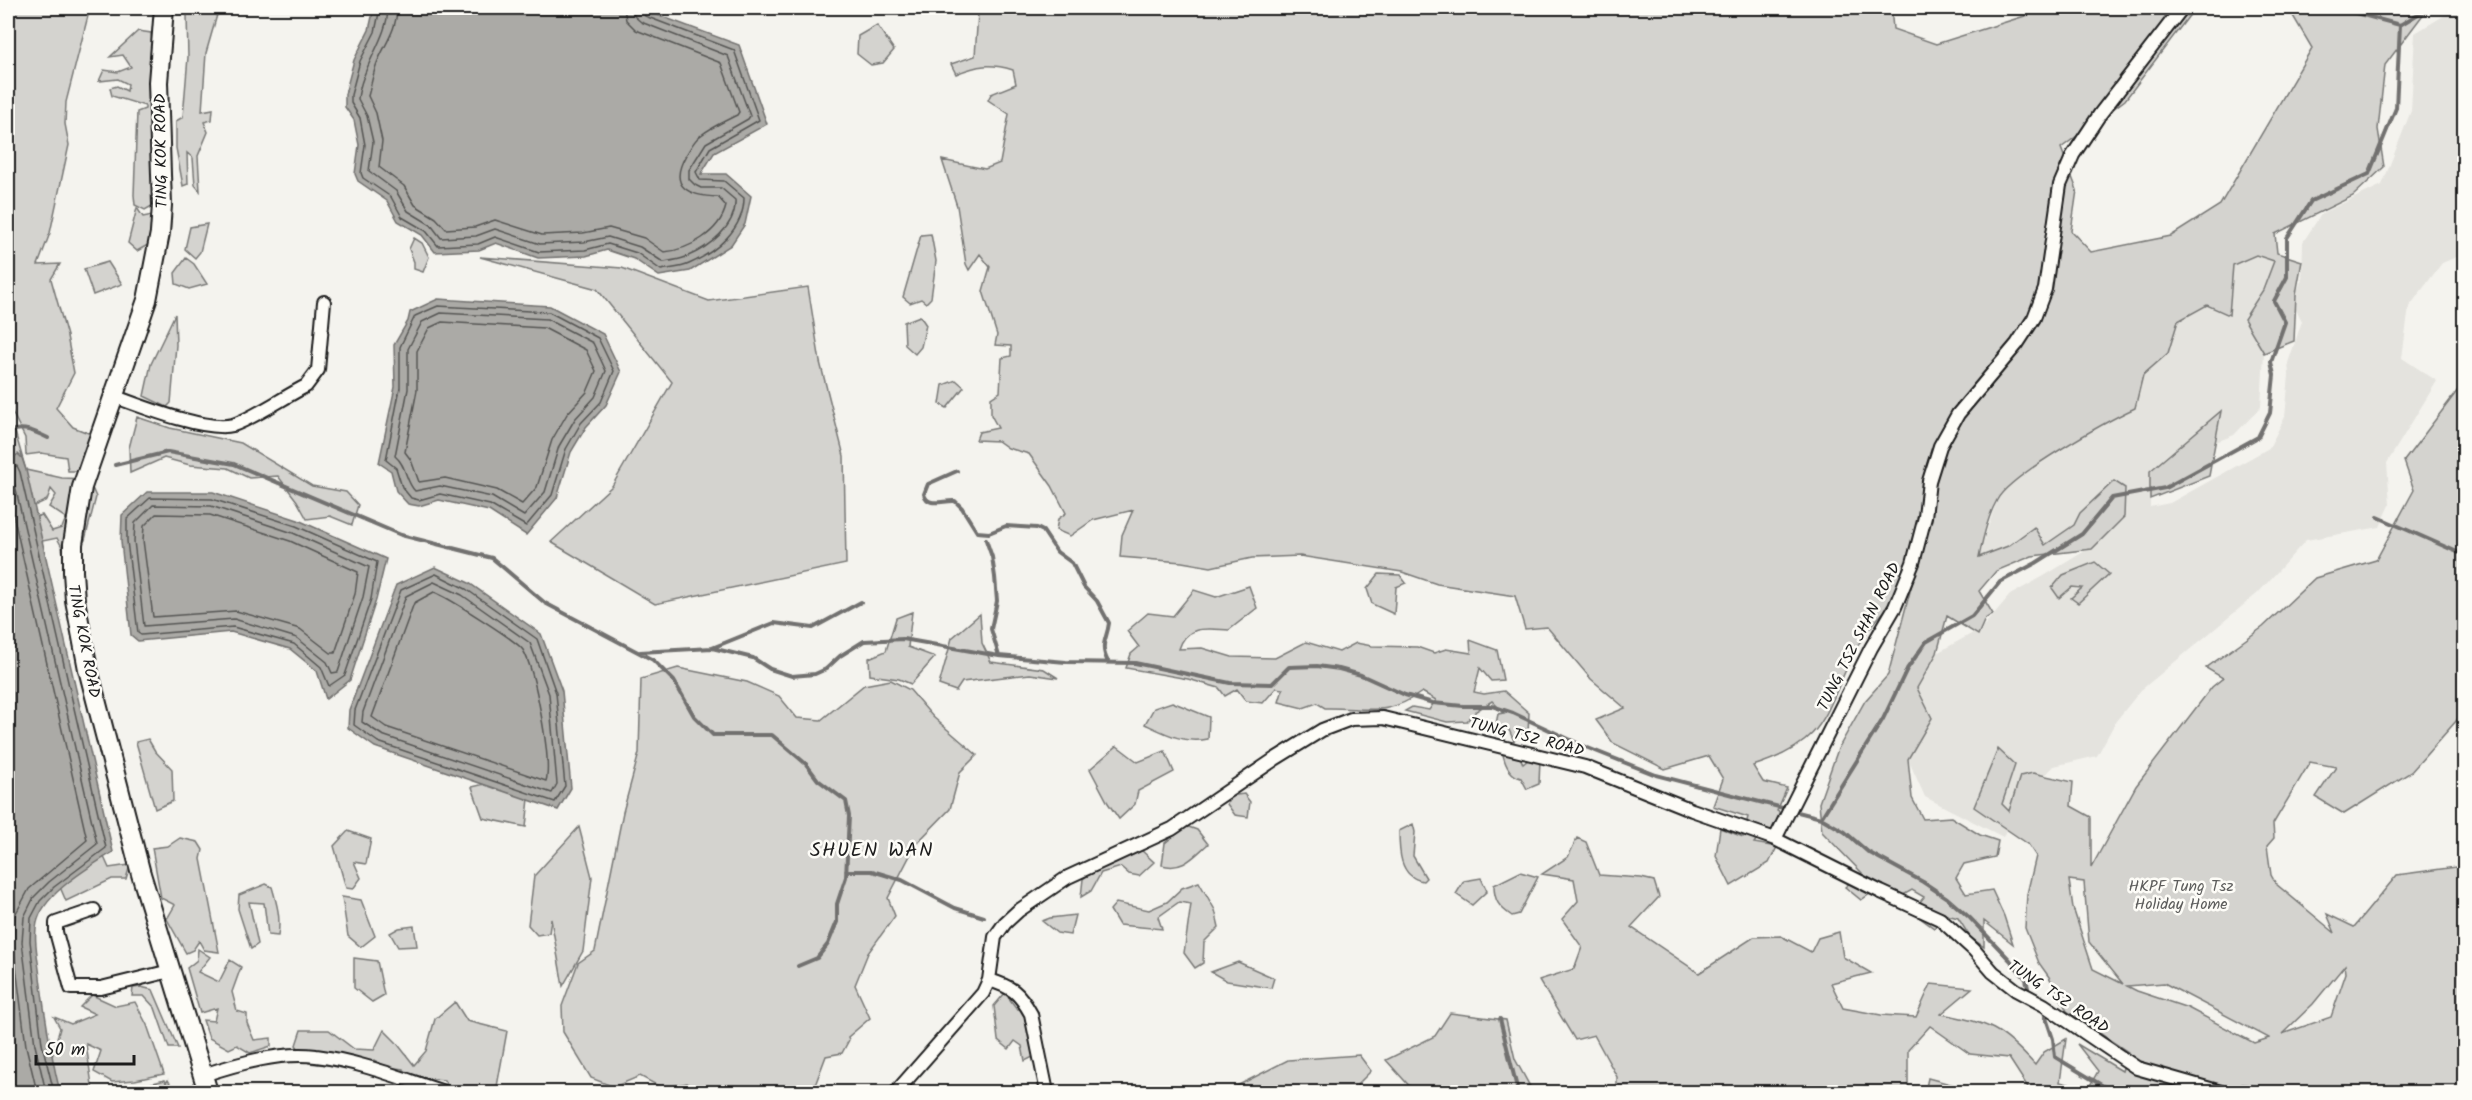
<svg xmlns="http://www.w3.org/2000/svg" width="2472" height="1100" font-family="Kalam,sans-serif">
<rect width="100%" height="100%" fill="#f4f3ee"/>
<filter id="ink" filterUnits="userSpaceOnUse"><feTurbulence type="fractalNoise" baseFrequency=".0167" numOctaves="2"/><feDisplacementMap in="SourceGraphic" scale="12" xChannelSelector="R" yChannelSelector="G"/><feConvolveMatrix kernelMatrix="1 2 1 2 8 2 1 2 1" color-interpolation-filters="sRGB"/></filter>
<g filter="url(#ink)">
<path fill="#e4e3de" d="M2457 8H2464V254L2442 263 2409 307 2402 358 2437 381 2387 463 2390 505 2380 527 2306 540 2258 593 2141 690 2116 721 2097 756 2054 766 2036 785 2010 821 2003 837 1925 797 1908 759 1932 719 1917 688 1937 653 1982 628 2010 595 2044 576 2093 546 2080 513 2074 525 2045 545 2033 527 2008 546 1978 558 1997 500 2010 483 2110 419 2135 408 2143 375 2168 353 2178 321 2207 304 2233 265 2256 255 2274 261 2263 290 2244 319 2264 353 2261 407 2234 435 2216 442 2221 412 2150 471V507L2170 503 2269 448 2285 417 2289 375 2288 363 2302 321 2292 301 2302 280 2303 242 2322 213 2382 185 2411 111 2415 33Z"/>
<path fill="#d4d3cf" stroke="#787876" stroke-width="1.5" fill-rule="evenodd" d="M8 8H90L66 102 65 124 69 145 50 233 38 265 60 264 51 279 67 336 74 373 56 408 73 427 96 436 91 471H68L66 457 41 453 26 455 25 438 8 404Z
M191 8H219L206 53 202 111 213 109 212 120 204 122 208 132 198 156 200 191 195 185 193 158 187 153 188 184 183 186 176 148V121L183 117 188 57 187 15Z
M971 8H1891L1893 29 1936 44 2050 8H2195L2125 100 2061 148 2077 190 2071 231 2091 252 2171 236 2220 205 2312 48 2292 14 2280 8H2428L2385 65 2378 129 2384 167 2353 196 2275 234 2277 253 2302 261 2296 294 2294 341 2264 353 2244 319 2263 290 2274 261 2256 255 2233 265 2229 315 2207 305 2178 321 2168 353 2143 375 2135 408C2107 421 2010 475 1997 500 1989 514 1982 542 1979 557L2008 546 2034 527 2045 545 2074 525 2080 513 2114 481 2125 488 2124 517 2092 549 2032 556 1996 571 1979 591 1993 614 1985 619 1978 635 1947 616 1937 653 1917 688 1932 718 1908 759 1912 798 1923 819 1951 817 1980 835 1998 841 1995 857 1964 864 1956 878 1966 894 1992 890 2004 916 2013 944 1984 921V947L1970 937 1958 918 1947 915 1934 928 1912 912 1924 897 1912 890 1889 903 1883 885 1861 900 1845 887 1862 873 1822 832 1819 803 1838 749 1865 701 1888 675 1913 580C1900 593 1865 631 1857 647 1823 711 1832 741 1753 766L1763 782 1787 788 1777 811 1791 819 1788 830H1763L1754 843 1777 847 1769 863 1731 886 1716 856 1720 828 1743 837 1748 817 1713 806 1723 779 1709 756 1665 769 1613 743 1596 720 1625 708 1591 679 1547 627 1525 629 1515 596 1437 584 1402 572 1300 556 1252 558 1211 567 1182 562 1120 557 1122 535 1133 510 1093 520 1070 536 1056 530 1058 519 1066 513 1052 486 1029 454 1008 448 998 441 976 440 979 432 998 428 991 415V398L1000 392 1002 358 1011 356V346L995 345 997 335 983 291 990 267 980 254 969 270 966 264 957 206 942 160 985 169 1000 163 1009 114 988 100 991 94 1016 84 1013 70C990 63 978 65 956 74L951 64 975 56 978 13Z
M877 25 894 50 883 63 871 65 857 54 858 36Z
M138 31 151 33 154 58 157 203 145 210 135 205 134 195 137 112 145 109V106L112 96 110 88 117 86 127 91 128 84 118 79 99 81 104 70 118 72 131 67 123 55 110 57Z
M137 208 143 217 162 213 155 241 137 251 128 243Z
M207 224 200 252 195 258 185 249 190 227Z
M931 234 936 261 931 298 926 303 921 299 910 303 903 297 921 235Z
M414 238 422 243 429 257 423 272 414 269V262L409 249Z
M480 257 622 268 709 301 808 287 820 362 844 456 846 564 655 604 551 542 612 486 672 382 597 289Z
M186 258 194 264 207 284 189 289 176 284 175 273Z
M108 262 122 284 93 295 84 269Z
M175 314 176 345 171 403 167 407 144 396 151 364Z
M920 316 926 325 921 347 915 354 905 345 904 322Z
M956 380 964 387 947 408 940 404 943 385Z
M2464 382V708L2457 720 2411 772 2344 814 2316 797 2336 767 2310 762 2273 824 2274 838 2267 846 2271 875 2276 884 2335 933 2327 914 2354 927 2397 875 2456 867 2464 864V1086L2456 1092H2266L2259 1086 2242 1084 2238 1092H2031L2009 1058 1970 1054 1930 1026 1908 1050V1092H1617V1077L1594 1035 1575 1040 1539 980 1574 969 1582 947 1562 919 1578 901 1574 879 1542 874 1568 857 1577 838 1586 842 1599 875 1641 878 1654 881 1659 897 1631 927 1699 973 1754 937 1781 936 1811 952 1818 938 1839 932 1843 957 1871 973 1831 983 1843 1008 1881 1015 1916 1017 1931 984 1972 988 1941 1014C1989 1022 2002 1029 2035 1065L2044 1052 2066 1039 2060 1082 2088 1089 2098 1071 2077 1044 2122 1071 2128 1052 2067 1011 2049 977 2039 963 2025 928 2027 894 2036 856 2028 844 1974 807 1998 749 2015 765 2002 804 2009 811 2020 776 2033 773 2073 782 2071 806 2091 817V868L2136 786 2212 687 2223 678 2206 668 2263 627 2315 578 2376 560 2414 490 2404 461ZM2069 880 2084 882 2089 942 2123 984 2093 969 2073 908ZM2345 965 2346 973 2331 1017 2282 1034 2313 1004ZM2164 983 2269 1038 2254 1043 2188 1008 2137 991 2127 986Z
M2221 411 2209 476 2150 499V471Z
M137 417 170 428 241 443 312 486 346 492 358 505 352 525 330 516 307 519 297 501 278 476 249 478 228 468 190 465 164 458 130 473 129 448Z
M8 431 15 432 26 470 62 478 88 479 96 497 85 540 65 569 62 547 57 538 38 542 29 519 42 515 52 531 62 528 66 518 49 507 56 495 51 489 47 500 32 507 8 467Z
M2095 562 2109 574 2078 603 2071 598 2082 588 2072 587 2059 598 2052 588 2063 575Z
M1379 574 1400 575 1406 583 1396 587 1394 614 1372 604 1367 589Z
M1249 586 1257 608 1229 630C1207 629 1187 624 1179 649L1202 648 1232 657 1275 658 1306 642 1339 652 1356 643 1372 646 1417 647 1434 653 1446 649 1471 653 1470 640 1497 650 1503 680 1491 681 1480 668 1474 692 1484 694 1504 691 1529 713 1528 732 1525 729 1514 741 1509 730 1494 734 1498 714 1504 713 1492 701 1476 711 1467 721 1447 722 1405 711 1412 707 1429 710 1436 700 1422 692C1385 718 1366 707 1325 708L1317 703 1303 708 1279 702 1283 689 1276 688 1263 703 1246 701 1237 689 1225 696 1219 688 1188 679 1126 668 1131 654 1139 647 1127 631 1148 613 1173 616 1194 590 1216 597Z
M912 612 908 647 935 657 911 684 899 679 870 675 869 658 886 651 896 618Z
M980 614 982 643 991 662 1044 669 1058 678 1030 674 962 682 956 691 939 685 952 638Z
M678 668 747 682 779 696 797 718 821 720 864 685 891 680 910 690 933 717 977 755 960 772 950 809 916 844 888 898 895 916 868 953 855 985 870 1018 848 1037 849 1040 842 1053 826 1056 814 1088 803 1092H699L687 1083 662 1088 640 1076 614 1087 591 1078 563 1032 562 1006 578 963 595 951 623 812 639 753 641 679Z
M1172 702 1209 717 1208 739C1185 744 1166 734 1145 724L1154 708Z
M148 739 155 751 172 769 173 801 155 809 136 742Z
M1117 746 1138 762 1165 751 1174 772 1138 791 1135 804 1119 819 1108 803 1090 769Z
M1502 750 1518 752 1523 764 1533 756 1540 759 1539 784 1527 789 1521 778C1508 775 1504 762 1502 750Z
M502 780 530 789 526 827 483 818 472 787Z
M1244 794 1250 802 1248 817 1235 815 1227 804 1229 796Z
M1413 824 1415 832 1413 856 1426 878 1423 881C1399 877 1399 850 1399 831Z
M1186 826 1197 830 1208 844C1193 857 1183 871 1162 865L1165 843Z
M579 827 592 877 583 951 563 986 551 919 549 933 537 935 528 925 534 876Z
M348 831 371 839 366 864 354 862 361 878 353 889 346 888 334 846Z
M180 838 198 842 203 850 201 859 219 952 204 950 199 941 193 950 186 953 167 919 175 905 161 898 152 848 168 846Z
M1140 849 1154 862 1139 876 1129 874 1121 867 1101 873 1091 891 1081 897 1083 879 1101 865Z
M104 857 109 868 130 865 126 879H112L66 901 60 887 94 858Z
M1520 872 1538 877 1519 914 1512 916C1499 907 1494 901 1494 885Z
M1481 878 1487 891 1472 905 1456 894 1464 881Z
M1199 882 1215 910 1219 927 1204 942 1203 963 1195 968 1184 953 1191 904 1179 902 1158 917 1162 929 1119 925 1110 910 1116 903 1149 910 1167 902 1182 888Z
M266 884 272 887C277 904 281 918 278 936L268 935 264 903 249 902 258 944 251 949 238 909 239 895Z
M342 897 361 900 375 936 361 947 348 936Z
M1075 915 1070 935 1057 933 1042 921 1050 918Z
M414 926 417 946 398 947 390 933 399 928Z
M198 949 210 957 198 972 219 982 230 960 241 967 232 992 237 1011 247 1014V1023L254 1040 271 1038V1046L250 1053 237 1045 229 1049 209 1038 203 1020 214 1021 217 1008 200 1013 187 968 197 960Z
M354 958 377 961 384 995 372 1002 354 988Z
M1238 962 1274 978 1271 988 1227 981 1211 972Z
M141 987 153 990 178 1048H169L155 1008 144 996H132L133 988Z
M1005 993 1017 1009 1031 1008 1043 1052 1025 1061 1022 1046 1015 1041 1009 1049 998 1040 994 1006Z
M92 995 116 1006 135 1002 147 1025 164 1074 135 1080 112 1082 94 1072 101 1051 86 1044 93 1092H66L59 1085 60 1092H8L48 1044 52 1057 60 1028 54 1017 71 1024 95 1014 80 1007Z
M455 1002 467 1021 507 1031 496 1092H468L448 1087 444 1080 413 1077 403 1069 387 1067 374 1060 366 1063 350 1059 328 1065 309 1063 296 1045 301 1030H329L354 1049 374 1050 384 1030 396 1042 414 1065 426 1051 435 1019Z
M1450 1013 1506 1020 1515 1059 1533 1092H1426L1413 1090 1386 1060 1435 1036Z
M1359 1055 1371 1071 1357 1085 1359 1092H1225L1288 1060Z
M1928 1078 1980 1092H1925Z
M165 1080 166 1083 168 1080 175 1092 181 1089 184 1092H118Z"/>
<path fill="#abaaa6" stroke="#72716f" stroke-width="1.5" d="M374 8H639L739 45 767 124 714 153 701 174H726L751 196 745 224 731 245 690 271 659 276 634 259 607 250 586 256 538 258 496 243 479 250 435 252 422 235 398 221 387 201 358 181 355 174 359 145 354 120 345 107V94L354 60 369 30Z
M438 299 550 306 603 334 621 372 606 405 586 427 571 452 557 498 526 535 489 511 439 500 419 506 408 504 396 491 391 471 379 463 395 387 394 345 408 321 410 312Z
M18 454 22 458 26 470 113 852C89 867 47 892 38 919 33 934 37 954 39 969 44 1011 50 1052 60 1092H8V462Z
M147 492H213L298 520 386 559 376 600 350 680 326 699 317 671 290 649 231 632 138 641 131 635 121 541 122 515Z
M435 567 469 583 541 634 562 691 571 788 558 810 375 747 348 728 349 710 396 585Z"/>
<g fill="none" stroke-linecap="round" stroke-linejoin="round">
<path stroke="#555553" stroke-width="1.5" d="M380 8 375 32 360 61 351 95V103L360 118 365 145 361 173 363 178 391 197 402 217 426 231 438 246 478 244 495 237 539 252 585 250 608 244 637 253 661 270C670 268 681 268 689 264 716 252 744 229 744 198L724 181 700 180 696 172 710 148 759 120 734 50 645 16 640 8
M388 8C388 38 361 67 358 99L367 116 373 142 369 171 396 191 408 211 431 225 441 238 476 236 495 229 540 244 584 242 608 237 640 247 663 262C670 261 679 260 686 257 708 248 737 226 735 200L721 188H701L695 185 689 179V170L706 143 748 119 750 116 728 56 641 22 634 16 633 8
M397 8C397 29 385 44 377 63 373 73 371 86 368 96L376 113 382 141 379 167 404 186 415 205 436 218 446 229 475 227 495 220 542 235 583 233 609 228 644 238 664 252C689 250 720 232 726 206L718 197C690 196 667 188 686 155 690 149 694 140 700 136 711 127 725 121 737 115L739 112 721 63 636 30 626 20 624 8
M438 306 549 312 598 338 614 371 601 402 581 423 566 449 552 495 526 526 490 505 440 494 419 500 411 498 402 487 396 468 386 460 400 388V347L415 316Z
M441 313 547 319 593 343 606 371 595 397 575 419 559 446 545 492 524 516 492 497 440 486 415 491C405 481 407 466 395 456L408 389V349L422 322Z
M442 322 544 328 586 350 596 371 587 392 567 414 552 440 537 487 522 504 497 490 445 478 419 482 411 460 405 452 417 390V351L429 328Z
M8 468 17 466 20 472 106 848 54 887 40 901 31 918 30 941 42 1044 54 1092
M8 475 13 477 97 844 49 882 34 897 24 917 22 942 35 1045 46 1092
M8 492 87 840 29 889 15 915 13 943 26 1046 37 1092
M150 498 212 499 296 526 377 562 371 599 345 675 329 686 321 667 294 644 233 627 141 635 138 633 127 541V519Z
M153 505 211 506 293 533 369 567 363 597 338 672 332 673 327 662 297 638 234 619 144 626 134 541 135 523Z
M156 514 210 515 290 541 358 572 355 594 335 653H331L300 629 236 611 153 617 143 540 144 526Z
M436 574 466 589 537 639 556 693 565 786 555 802 378 742 354 725 355 710 401 590Z
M434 582 462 595 530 643 549 694 557 784 552 793 382 735 362 722 363 712 406 596Z
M434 592C446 596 517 641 523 650 535 670 552 761 546 781L386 727 372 717 414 603Z"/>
<path stroke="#72716f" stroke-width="4" d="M2337 8 2400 25
M8 432C23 426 34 431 48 438
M115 465 168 452 234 464 401 535 492 558 545 603 653 660 674 681 694 716 713 735H772L806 764 818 780 846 801 849 816 846 877 837 904V922L828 944 817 958 798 966
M957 471 928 484 924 494C928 508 943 500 955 501L962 508 977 532 989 533 1006 526 1037 528 1043 531 1057 552 1072 563 1084 587 1097 601 1109 623C1107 640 1099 644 1108 662
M2378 517 2464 555
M986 540 992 557 995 577 997 601 991 629 999 656
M712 648 753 658 770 669 792 676 815 674 826 669 840 656 864 641 903 639 999 656 1066 662 1135 663 1230 683 1272 684 1289 667 1317 666 1339 669 1361 675 1405 695 1433 703 1463 706H1492L1513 713 1588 748 1656 775 1821 818 1845 832 1868 852 1923 882 1947 898 1970 918 2010 960 2026 979 2028 988
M640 652 712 648 774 623 813 628 861 602
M1821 818 1883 719 1907 669 1926 642 1972 616 2000 582 2036 563 2082 534 2112 498 2165 488 2258 437 2270 413 2274 375 2271 362 2285 322 2274 301 2287 277V238L2311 201 2369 174 2396 108 2400 25 2428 8
M846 871H872L902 880 955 908 984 917
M2044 1012 2053 1039 2055 1057 2113 1092
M1500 1019 1518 1092"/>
<defs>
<path id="street" d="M113 396C140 406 206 432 233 425 252 419 286 396 306 386L318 370 324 302
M1775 839 1871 648 1895 607 1913 563 1925 517 1929 481 1940 446 1958 414 2017 344 2034 318 2045 289 2060 185 2073 155 2100 114 2182 8
M94 910 56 923V932L71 988H101L170 971
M989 980C1012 987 1019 992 1031 1014L1047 1092
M203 1075C237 1064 281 1051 316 1056 359 1061 403 1079 444 1092
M896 1092 983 993 989 980 995 937 1005 923 1018 911 1068 877 1172 829 1275 759 1322 730 1351 719 1383 718 1585 767 1692 810 1775 839 1881 892 1940 919 1974 950 1993 972 2016 990 2044 1005 2137 1068 2221 1092"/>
<path id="secondary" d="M164 8 158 82 162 205 160 233 147 300 82 487 73 544V572L75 600 88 669 141 874 208 1092"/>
</defs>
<use href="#street" stroke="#1c1c1c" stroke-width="16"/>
<use href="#secondary" stroke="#1c1c1c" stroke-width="22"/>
<use href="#street" stroke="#fdfcf7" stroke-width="12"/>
<use href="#secondary" stroke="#fdfcf7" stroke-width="18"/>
</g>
</g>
<g text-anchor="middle" stroke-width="5" stroke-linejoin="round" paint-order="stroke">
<g font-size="16" fill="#1c1c1c" stroke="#fdfcf7">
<text transform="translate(160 151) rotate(-91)" y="6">TING KOK ROAD</text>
<text transform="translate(1858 636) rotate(-63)" y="6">TUNG TSZ SHAN ROAD</text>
<text transform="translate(85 641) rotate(79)" y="6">TING KOK ROAD</text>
<text transform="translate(1527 736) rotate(14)" y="6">TUNG TSZ ROAD</text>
<text transform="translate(2059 996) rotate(34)" y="6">TUNG TSZ ROAD</text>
</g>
<g font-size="16" fill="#5c5c5b" stroke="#fdfcf7">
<text x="2181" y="891">HKPF Tung Tsz<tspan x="2181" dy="18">Holiday Home</tspan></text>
</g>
<g font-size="20" letter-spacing="1.5" fill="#1c1c1c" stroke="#fdfcf7">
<text x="872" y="856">SHUEN WAN</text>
</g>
</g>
<rect width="2472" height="1100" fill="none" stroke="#fdfcf7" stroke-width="30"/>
<rect x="15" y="15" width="2442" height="1070" fill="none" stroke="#1c1c1c" stroke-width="2" filter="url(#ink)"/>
<path d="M36 1055v9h98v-9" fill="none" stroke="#1c1c1c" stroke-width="3"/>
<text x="45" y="1055" font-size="18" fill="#1c1c1c" stroke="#fdfcf7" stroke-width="4.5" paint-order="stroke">50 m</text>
</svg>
